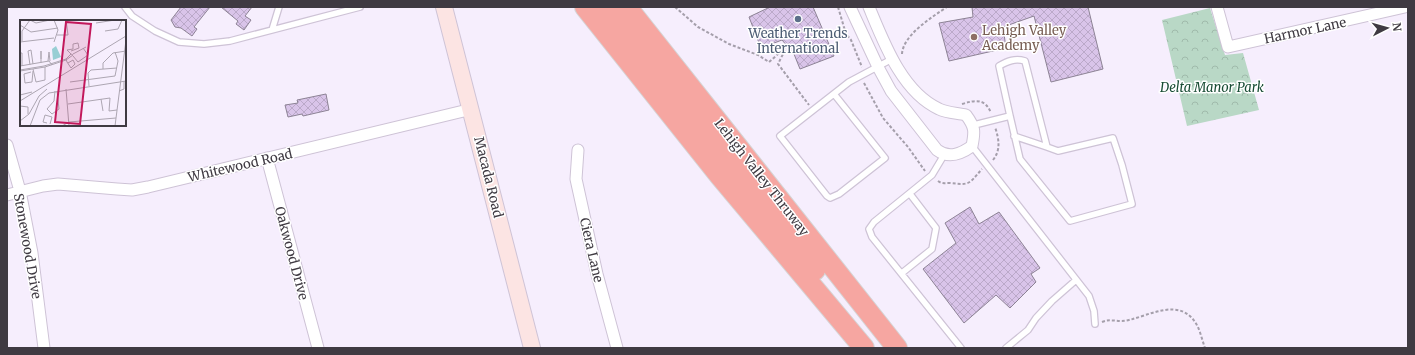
<svg xmlns="http://www.w3.org/2000/svg" width="1415" height="355" font-family="Merriweather,serif">
<defs>
<pattern id="forest-crowns" width="20" height="18" patternUnits="userSpaceOnUse"><rect width="20" height="18" fill="#b9d8c6"/><path d="M2 6a3 3 0 1 1 6 0M12 15a3 3 0 1 1 6 0" fill="none" stroke="#a0baab"/></pattern>
<pattern id="building-cross-hatch" width="8" height="8" patternUnits="userSpaceOnUse"><rect width="8" height="8" fill="#d9c4e9"/><path d="M0 0l8 8M0 8l8-8" fill="none" stroke="#bba9c9"/></pattern>
</defs>
<rect width="100%" height="100%" fill="#f6eefd"/>
<path fill="url(#forest-crowns)" d="M1210 8 1225 55 1243 53 1259 110 1187 126 1162 20Z"/>
<path fill="url(#building-cross-hatch)" stroke="#8d8395" d="M181 7H210L194 27 197 29 192 36 181 28 175 27 171 20Z
M221 7H252L245 16 251 20 244 30 236 24 238 21Z
M770 7H813L834 56 800 69 794 54 782 40 761 48 749 17Z
M972 7H1088L1103 69 1051 82 1034 16 1003 27 1006 48 949 61 939 23 973 17Z
M326 94 329 110 303 116 302 114 288 117 285 105 298 103 297 100Z
M970 207 979 224 999 212 1040 268 1031 274 1036 282 1010 308 996 295 964 323 923 269 956 243 945 223Z"/>
<g fill="none" stroke-linecap="round" stroke-linejoin="round">
<defs>
<path id="lane" d="M125 7 132 16 155 31 179 42 204 44 230 41 360 7
M272 30 279 7
M834 94 885 158 839 194 830 198 827 196 780 136 849 82 892 59
M974 125 1010 116 999 66C1008 61 1015 58 1025 61L1047 147 1058 151 1113 138 1122 165 1132 204 1070 221 1020 159 1010 116
M1014 136 1047 147
M972 146 1089 296 1094 311 1095 324
M944 155 932 175 874 222 869 229 872 237 961 348
M902 273 932 249 936 228 910 194
M1006 348 1028 330 1036 318 1052 301 1076 280"/>
<path id="street" d="M850 7 878 67 891 91 937 150C949 159 961 154 972 146 975 131 975 127 966 115 958 113 947 113 939 109 902 92 884 43 869 7
M1217 7 1228 47 1405 7
M7 145 20 191 32 253 44 348
M578 150 576 179 597 274 617 348
M267 158 318 348
M7 195 43 186 58 184 117 189 132 190 148 187 472 109"/>
<path id="secondary" d="M444 7 532 348"/>
<path id="highway" d="M585 7 719 175 864 348
M607 7 815 270
M627 7 897 348"/>
</defs>
<use href="#lane" stroke="#cec3d6" stroke-width="8"/>
<use href="#street" stroke="#cec3d6" stroke-width="13"/>
<use href="#secondary" stroke="#cec3d6" stroke-width="18"/>
<use href="#highway" stroke="#d5d4d5" stroke-width="22"/>
<path stroke="#a59fab" stroke-width="2" stroke-dasharray="3 2" stroke-linecap="butt" d="M675 7 698 27 729 44 758 55 769 62 785 48
M838 7 846 34 851 40 862 67
M785 50 778 64 809 105
M902 54C903 35 932 17 947 7
M864 83 883 118 908 147 925 171
M962 104C975 100 985 98 991 113
M993 160C1001 150 999 139 995 127
M938 181C942 184 944 183 950 183 970 185 968 185 982 169
M1102 322C1111 318 1119 323 1129 320 1150 315 1179 298 1195 322 1200 329 1202 340 1205 348"/>
<use href="#lane" stroke="#fff" stroke-width="5.5"/>
<use href="#street" stroke="#fff" stroke-width="11"/>
<use href="#secondary" stroke="#fce4e3" stroke-width="16"/>
<use href="#highway" stroke="#f6a6a1" stroke-width="20"/>
</g>
<circle fill="#5c6f8a" stroke="#fff" stroke-width="1.5" cx="798" cy="19" r="4"/>
<circle fill="#8d6e63" stroke="#fff" stroke-width="1.5" cx="974" cy="37" r="4"/>
<g text-anchor="middle" stroke-width="3" stroke-linejoin="round" paint-order="stroke">
<g font-size="13" fill="#785e54" stroke="#fff" text-anchor="start">
<text x="982" y="35">Lehigh Valley<tspan x="982" dy="15">Academy</tspan></text>
</g>
<g font-size="13" fill="#3f3a42" stroke="#fff">
<text transform="translate(1305 30) rotate(-12)" y="5">Harmor Lane</text>
<text transform="translate(240 165) rotate(-13)" y="5">Whitewood Road</text>
<text transform="translate(489 177) rotate(76)" y="5">Macada Road</text>
<text transform="translate(762 177) rotate(52)" y="5">Lehigh Valley Thruway</text>
<text transform="translate(28 246) rotate(80)" y="5">Stonewood Drive</text>
<text transform="translate(592 250) rotate(77)" y="5">Ciera Lane</text>
<text transform="translate(292 253) rotate(75)" y="5">Oakwood Drive</text>
</g>
<g font-size="13" fill="#4e5e75" stroke="#fff">
<text x="798" y="38">Weather Trends<tspan x="798" dy="15">International</tspan></text>
</g>
<g font-size="13" font-style="italic" fill="#184c34" stroke="#fff">
<text x="1212" y="92">Delta Manor Park</text>
</g>
</g>
<g transform="translate(20 20)">
<rect width="106" height="106" fill="#f6eefd"/>
<path d="M36 26 41 37 33 40 32 29Z" fill="#98ced4"/>
<path fill="none" stroke="#ada6b2" stroke-width="1" d="M10 0 16 3 30 0M34 0 38 10 34 22M76 3 95 0M0 5 11 12 38 8M85 11 98 9 102 0M37 15H48L46 0M2 21V11L10 0M0 22 34 18M51 31 59 28 58 23 53 24V29L47 30 51 34M0 33H2V46M53 34 66 27M53 36 58 42 68 35 63 28M21 39V31V43M46 39 47 42 51 48 55 44 53 40 48 43M28 41 29 32 30 41M10 45 8 31 11 30 13 44M0 46 29 41 32 45M13 49 16 62 25 60V47M83 49V43L93 33 106 31M0 50 24 46 46 39 51 34 53 35 46 40 25 47 0 51M11 52 4 54 5 63 12 62 13 51M50 62 95 56 98 41 95 32M69 66 68 53 71 50 97 48M46 69 49 106M35 71 34 81 27 89 32 94 39 89 37 71M99 71 104 69V61M0 75 12 72M81 79 83 91M0 81 106 16M48 84 90 78 89 91 97 90M0 86 8 87V94M0 101 9 94 19 76 27 69M27 103 23 102 25 95 32 97 30 104M10 106 20 80 29 73 106 61M42 106 49 102 96 98M95 106 106 20"/>
<path fill="#c2185b" fill-opacity="0.15" stroke="#c2185b" stroke-width="2" d="M46 2 71 4 60 104 35 102Z"/>
<rect width="106" height="106" fill="none" stroke="#3f3a42" stroke-width="2"/>
</g>
<rect width="1415" height="355" fill="none" stroke="#3f3a42" stroke-width="16"/>
<g transform="translate(1387 28) rotate(84)" stroke="#ffffff" stroke-width="3" paint-order="stroke">
<path d="M0-3L7 15L0 10L-7 15Z" fill="#3f3a42"/>
<text y="-6" font-size="11" font-weight="bold" text-anchor="middle" fill="#3f3a42">N</text>
</g>
</svg>
